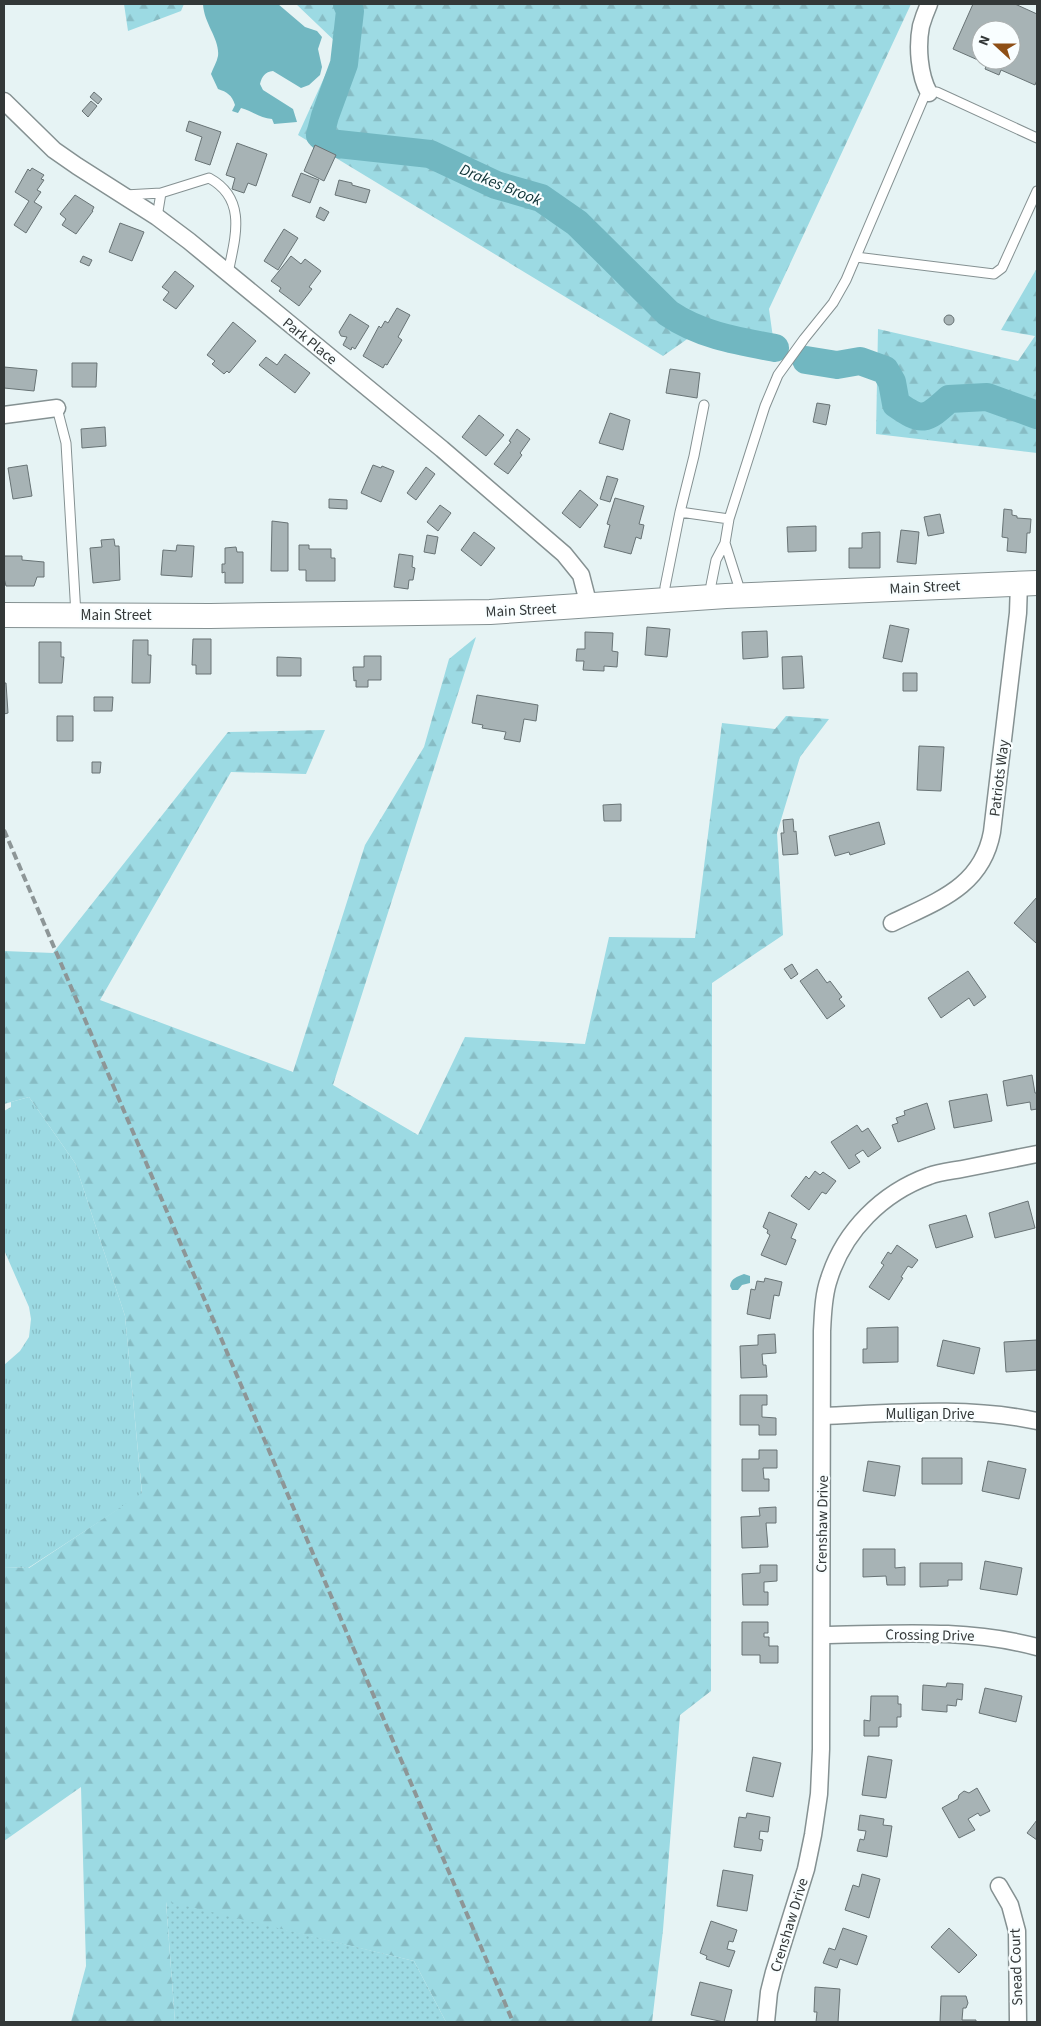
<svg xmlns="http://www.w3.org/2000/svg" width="1041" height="2026" font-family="'Source Sans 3',sans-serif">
<defs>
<pattern id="grass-tufts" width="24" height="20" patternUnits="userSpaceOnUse" patternTransform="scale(1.25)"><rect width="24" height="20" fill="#9cdae3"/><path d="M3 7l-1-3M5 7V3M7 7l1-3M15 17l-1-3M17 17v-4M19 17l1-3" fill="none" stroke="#87bcc4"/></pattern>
<pattern id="forest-firs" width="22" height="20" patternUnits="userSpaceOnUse" patternTransform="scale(1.25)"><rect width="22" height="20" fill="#9cdae3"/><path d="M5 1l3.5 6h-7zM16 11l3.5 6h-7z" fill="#87bcc4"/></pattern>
<pattern id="park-dots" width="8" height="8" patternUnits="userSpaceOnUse" patternTransform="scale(1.25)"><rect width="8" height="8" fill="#9cdae3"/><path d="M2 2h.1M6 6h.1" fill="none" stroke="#87bcc4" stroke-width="1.8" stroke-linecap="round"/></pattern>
</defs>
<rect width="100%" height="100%" fill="#e6f3f4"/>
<path fill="url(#grass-tufts)" d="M29 1097 75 1163 125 1316 142 1494 28 1568 4 1567V1365L20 1351 29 1337 31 1319 29 1307 4 1250V1111L11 1107V1102Z"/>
<path fill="url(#forest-firs)" d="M124 4H184L181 11 128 31Z
M296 4H911L769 309 774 345 703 328 663 356 298 135 339 45Z
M1037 268V453L876 434 878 329 1018 361 1035 336 1001 330Z
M476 637 333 1085 418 1135 465 1037 585 1044 609 937 695 938 722 723 775 729 786 716 829 719 800 757 777 833 783 935 712 983 711 1691 680 1715 663 1930 652 2022H446L414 1961 166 1902 175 2022H71L86 1966 81 1787 4 1841V1567L29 1568 142 1493 125 1316 75 1163 29 1097 4 1104V951L53 953 228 732 325 730 306 774 231 772 100 1000 293 1072 365 845 424 747 449 659Z"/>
<path fill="url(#park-dots)" d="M166 1901 414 1961 446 2022H175Z"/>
<path fill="#71b7c1" d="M203 4H278L305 27 317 31 322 37 318 49 322 67 320 75 309 85 301 88 273 71C265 72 262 76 260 84L263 90 293 109 297 122 274 124 272 119C260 118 252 111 241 108L238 113 232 111 235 105C232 95 227 92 218 89L211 74C213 68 217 62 218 56 220 39 204 24 203 4Z
M744 1274 750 1276V1283L742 1285 738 1290H732L730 1286C731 1278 737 1277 744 1274Z"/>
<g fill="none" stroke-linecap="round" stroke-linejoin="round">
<path stroke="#71b7c1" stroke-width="28" d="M347 4 350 11 344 64 325 116 320 135 329 143 430 154 496 185 541 198 577 223 668 313C700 335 737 341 775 348
M806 360 837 365 860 361 885 370 892 382 896 404C922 422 925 421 949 399L987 397 1037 415"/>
</g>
<path fill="#a7b3b5" stroke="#687375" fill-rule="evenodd" d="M973 4H1015L1037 14V80L1035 85 1001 70 999 75 985 69 987 64 953 49ZM981 30H1011V60H981Z
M94 92 102 99 98 104 90 97Z
M91 101 97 106 88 117 82 111Z
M189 121 221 132 210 165 195 160 202 137 186 131Z
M237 143 267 154 256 186 248 183 244 193 232 189 235 178 226 175Z
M315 145 336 155 324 181 304 171Z
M32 168 44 175 41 179 44 180 37 190 41 192 34 202 42 207 26 233 14 225 29 201 15 192 28 169 30 171Z
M301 173 319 180 310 203 292 196Z
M339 180 352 183V185L370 190 366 203 335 195Z
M75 195 94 207 92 211H93L76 234 62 225 66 219 60 214Z
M320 207 329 212 324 221 316 217Z
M120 223 144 232 132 261 109 252Z
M284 229 298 238 278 270 264 261Z
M83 256 92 260 89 266 80 262Z
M291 256 301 264 305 259 321 271 309 287 312 289 299 306 279 291 281 288 271 281Z
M175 271 194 286 176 309 163 300 169 292 162 287Z
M397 308 410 315 398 337 402 340 387 365 385 364 383 368 363 356 379 326 381 328 385 321 388 323Z
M350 314 369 326 355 349 352 347 351 350 343 345 347 337 341 336 339 332Z
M944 320a5 5 0 1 1 10 0a5 5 0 1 1-10 0Z
M233 322 256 341 229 373 227 371 224 374 212 364 215 361 207 355Z
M285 354 310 373 295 393 259 365 266 357 277 365Z
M72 363H97L96 387H72Z
M4 367 37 370 34 391 4 388Z
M670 369 700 373 697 398 666 393Z
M817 403 830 405 826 425 813 422Z
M610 413 630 420 623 450 599 443Z
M479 415 504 435 486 456 462 437Z
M105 427 106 446 82 448 81 429Z
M517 429 530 439 520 453 522 455 508 474 494 464 511 442 509 441Z
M27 465 32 496 13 499 8 468Z
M373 465 381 468 382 466 394 471 381 502 361 493Z
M426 467 435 474 416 500 407 493Z
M607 476 618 479 610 502 600 499Z
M580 490 598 505 580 528 562 513Z
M615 498 644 506 639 524 644 525 641 539 636 537 631 554 604 547 610 525 607 524Z
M329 499 347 500V509L329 508Z
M440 505 451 513 438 531 427 522Z
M1004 509 1012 510V515L1017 516V518L1031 519 1030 533H1027L1026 553 1007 551 1008 538 1002 537Z
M940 514 944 533 928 536 924 517Z
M272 521 288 523V571H271Z
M816 526V551L788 552 787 527Z
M901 530 919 532 916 564 897 562Z
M474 532 495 548 481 566 461 550Z
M880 532V568H849V548H862V533Z
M427 535 438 537 435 554 424 552Z
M114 539 115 546H119L120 580 93 583 90 548 102 547 101 540Z
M177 545 194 546 192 577 161 575 163 550 176 551Z
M299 545H309V549H331V558H335V581H306V570H299Z
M236 547 237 552H243V583H225V572L222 573V564H225V548Z
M399 554 413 556 412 567 415 568 413 580H409L408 589 394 587Z
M4 556H22V560L44 562V577H37L34 586H6L4 578Z
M890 625 909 629 902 662 883 658Z
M647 627 670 629 667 657 645 655Z
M767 631 768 657 743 659 742 632Z
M585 632 613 633 612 651 618 652 617 667 604 666V671L583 670 584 661H576L577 649H585Z
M193 639H211V674H196V665H192Z
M133 640H148V655H151L150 683H132Z
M39 642H61V657H64L62 683H39Z
M364 656H381V680H368V687H356V680L354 681 353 667H364Z
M802 656 804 688 783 689 782 657Z
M277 657 301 658V676H277Z
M903 673H917V691H903Z
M4 683H6L8 713 4 714Z
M477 695 538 705 536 721 524 719 520 742 504 739 506 732 482 728 483 725 472 723Z
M94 697H113L112 711H94Z
M57 716H73V741H57Z
M919 746 944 747 941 791 917 790Z
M92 762H101L100 773H92Z
M621 804V821H604L603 805Z
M793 819 794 832 796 831 798 854 783 855 781 833H784L783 820Z
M879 822 885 844 850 855 849 852 835 856 829 836Z
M1037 897V942L1036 943 1014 923Z
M792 964 798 974 791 979 784 969Z
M817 969 827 983 830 981 842 997 839 999 845 1006 827 1019 800 981Z
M968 971 986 997 974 1006 969 998 941 1018 928 998Z
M1032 1075 1035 1093H1037V1109L1031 1110 1030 1102 1007 1106 1003 1081Z
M987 1094 992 1121 954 1128 949 1101Z
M927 1103 935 1129 898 1142 892 1125 898 1123 896 1118 905 1115 904 1111Z
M857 1125 862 1132 868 1128 881 1148 868 1157 863 1150 855 1155 860 1162 849 1169 831 1142Z
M815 1171 820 1175 823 1172 836 1181 826 1194 822 1192 809 1210 791 1196 806 1176 809 1179Z
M1028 1201 1035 1228 995 1238 989 1213Z
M769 1212 797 1224 791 1238 796 1240 786 1265 761 1255 770 1235 767 1233 768 1230 763 1227Z
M966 1215 973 1237 936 1248 929 1225Z
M897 1245 918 1260 912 1268 908 1266 901 1277 903 1278 889 1300 869 1287 884 1265 881 1263 888 1252 891 1254Z
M765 1278 782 1282 779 1296 774 1295 770 1319 747 1314 751 1289 755 1290 757 1281 764 1282Z
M898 1327V1362L863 1363V1349H867V1328Z
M775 1334 776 1353 762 1354 763 1365H766L767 1377 741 1378 740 1346 758 1345V1335Z
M943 1340 980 1348 974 1374 937 1366Z
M1037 1340V1370L1006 1372 1004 1342Z
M740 1395H767V1405H762V1417L776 1418V1435H759V1425H740Z
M759 1450H777V1468H763L764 1479H769V1491H742V1459H759Z
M922 1458H962V1484H922Z
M868 1461 900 1466 895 1496 863 1491Z
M988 1461 1026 1469 1019 1499 982 1491Z
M776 1507V1523H766L768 1547 742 1548 741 1517 760 1516 759 1508Z
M863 1549H895V1568L905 1567V1585H887L886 1576 863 1577Z
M985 1561 1022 1568 1017 1595 980 1589Z
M920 1563H962V1580H948V1586L920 1587Z
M760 1565H777V1581L764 1582V1592H768V1605H743L742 1574 760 1573Z
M742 1622H768V1633H764V1637H769V1646H778V1663H760V1655H742Z
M947 1683 963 1684 962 1700 957 1699 956 1706 947 1705V1712L922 1710 923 1685 946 1687Z
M985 1688 1022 1696 1016 1722 979 1713Z
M871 1696H898V1704H901V1717H897V1727H879V1736H864V1720L870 1721Z
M868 1756 892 1760 886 1798 862 1795Z
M753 1757 781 1763 773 1797 746 1791Z
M977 1788 990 1811 980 1816 978 1813 968 1819 975 1830 959 1838 942 1808 958 1799 959 1795 964 1791 969 1793Z
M747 1813 770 1817 768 1832 760 1831 759 1839 763 1840 761 1851 734 1847 739 1817 746 1818Z
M860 1815 884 1819 883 1825 892 1826 887 1857 857 1851 860 1839 864 1840 866 1831 858 1830Z
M1037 1820V1840L1027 1833Z
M723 1870 753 1875 747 1911 717 1906Z
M862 1874 880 1879 869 1918 845 1910 853 1885 859 1887Z
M711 1921 737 1930 733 1942 729 1941 727 1949 735 1951 729 1967 706 1959 707 1956 700 1953Z
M843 1928 867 1936 857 1965 840 1959 837 1968 823 1963 829 1948 835 1950Z
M949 1928 977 1955 959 1973 931 1947Z
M700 1982 732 1990 724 2022 691 2015Z
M815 1987 840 1989 838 2022H816L817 2012H814Z
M941 1996H966L968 2003 966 2008H963L962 2020H976V2022H940Z"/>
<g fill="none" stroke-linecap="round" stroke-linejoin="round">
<defs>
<path id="lane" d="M125 195 161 193 209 178C248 199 235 238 228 273
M157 217 161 193
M856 257 994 274 1002 268 1037 191
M57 408 66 443 76 615
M680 512 729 519
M725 543 738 584 739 595
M711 595V585L716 560 725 543 729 519 765 406 778 375 804 339 833 303 846 280 924 97 931 92H937L1037 138
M665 600V587L680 512 694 456 704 405"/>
<path id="street" d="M929 93C919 75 917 46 921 26 923 19 926 11 929 4
M4 101 54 150 77 166 157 217 189 241 442 449 564 554 581 575 589 606
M4 415 57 408
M892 923C937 901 982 887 992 832L1018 613 1019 583
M823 1416C894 1413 967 1406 1037 1421
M822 1635C894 1634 966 1628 1037 1647
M999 1886 1010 1905 1017 1931 1018 2022
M766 2022 769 1992 774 1972 806 1869 813 1835 819 1794 821 1749 822 1331C823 1314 823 1296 829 1279 844 1231 882 1193 929 1176 939 1172 951 1171 962 1169 987 1164 1012 1159 1037 1154"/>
<path id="secondary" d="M4 615 210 616 490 612 726 596 1037 583"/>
</defs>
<use href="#lane" stroke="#859192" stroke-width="11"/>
<use href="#street" stroke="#859192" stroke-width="19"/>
<use href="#secondary" stroke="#859192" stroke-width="26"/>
<use href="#lane" stroke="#fff" stroke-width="9"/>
<use href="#street" stroke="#fff" stroke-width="16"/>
<use href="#secondary" stroke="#fff" stroke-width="24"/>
<path stroke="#8d9697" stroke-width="4" stroke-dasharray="8 4" stroke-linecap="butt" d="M4 830 513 2022"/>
</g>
<g text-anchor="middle" stroke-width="4.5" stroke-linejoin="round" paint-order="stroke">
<g font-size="15" fill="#333838" stroke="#f9feff">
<text transform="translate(310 341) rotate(39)" y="5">Park Place</text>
<text transform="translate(925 587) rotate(-3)" y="5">Main Street</text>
<text transform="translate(521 610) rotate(-3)" y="5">Main Street</text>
<text x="116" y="620">Main Street</text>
<text transform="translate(999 778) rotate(-83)" y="5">Patriots Way</text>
<text x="930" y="1419">Mulligan Drive</text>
<text transform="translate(822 1524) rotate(-89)" y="5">Crenshaw Drive</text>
<text transform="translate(930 1635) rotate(1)" y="5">Crossing Drive</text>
<text transform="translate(789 1925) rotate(-73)" y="5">Crenshaw Drive</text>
<text transform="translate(1016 1967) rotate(-92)" y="5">Snead Court</text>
</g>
<g font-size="16" font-style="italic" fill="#0b2f33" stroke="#f9feff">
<text transform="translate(501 184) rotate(22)" y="6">Drakes Brook</text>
</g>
</g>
<rect width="1041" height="2026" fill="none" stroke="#333838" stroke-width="10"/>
<g transform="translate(996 45) rotate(291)"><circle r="24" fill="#f9feff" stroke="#aaafaf"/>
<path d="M0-4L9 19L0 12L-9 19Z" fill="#8e4f16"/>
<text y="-8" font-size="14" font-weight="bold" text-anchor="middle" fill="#333838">N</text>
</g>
</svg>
